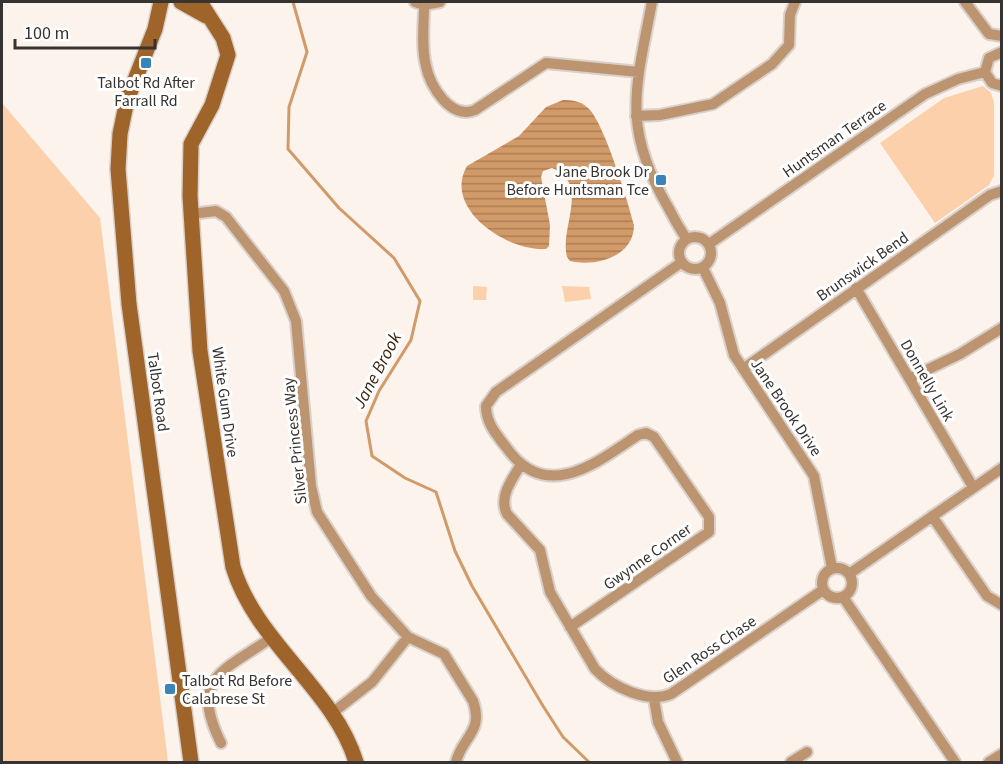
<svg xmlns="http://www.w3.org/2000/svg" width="1003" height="764" font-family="'Source Sans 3',sans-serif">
<defs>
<pattern id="water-rules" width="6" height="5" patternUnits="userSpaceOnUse" patternTransform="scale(1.5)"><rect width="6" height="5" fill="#d29a68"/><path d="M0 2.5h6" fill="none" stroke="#ab7e56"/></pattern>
</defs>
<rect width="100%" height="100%" fill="#fcf3ec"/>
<path fill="#fcd0aa" d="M983 86 991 93 994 103V175L989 185 935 223 880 143 944 98Z
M2 103 100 218 168 762H2Z
M473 286 487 287 486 300H473Z
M562 286 589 287 591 299 565 302Z"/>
<path fill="url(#water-rules)" d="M563 100C573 100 581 101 588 108 604 122 628 202 634 225 634 257 596 267 570 261L567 257C559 228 591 184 552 168L543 171 541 177 550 225 549 246 546 249C508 252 442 209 467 166L519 136 546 107Z"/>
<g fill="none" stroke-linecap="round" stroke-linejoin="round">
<path stroke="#d29a68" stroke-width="3" d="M293 2 307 52 289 107 288 149 339 208 394 258 420 301 411 340 379 391 366 421 372 456 405 478 436 492 455 551 472 586 543 706 563 737 589 762"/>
<defs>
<path id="street" d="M415 2 424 5 440 2
M652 2C636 87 621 127 668 207 674 218 679 229 687 239
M965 2 989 34 1002 36
M424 5C424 25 421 47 426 66 430 88 452 120 475 110L546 63 639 72
M1002 52 989 58 985 72 992 83 1002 86
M636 116 660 115 713 104 772 64 789 45 790 15 795 2
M191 214 216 211 226 217 284 291 296 321 311 486 317 512 371 596 408 637 444 654 473 701C484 732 462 737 456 762
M679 253a16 16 0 1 1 32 0a16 16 0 1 1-32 0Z
M709 244 925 94 958 79 985 72
M703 268 720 303 734 355 814 476 832 568
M856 288 973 487
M743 369 990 195 1002 191
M910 378 960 354 1002 328
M521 464C513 479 498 496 507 514L540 550 550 592 595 669C612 687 648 704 671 694L823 590
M932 516 987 596 1002 605
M822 583a15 15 0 1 1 30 0a15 15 0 1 1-30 0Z
M849 574 1002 468
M843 597 955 762
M570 627 709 532V517L654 437 646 433 638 435C596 463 546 504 506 447 496 434 486 423 486 406L496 392 682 262
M654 699 658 722 677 762
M331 714 372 682 408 637
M221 743C189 678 222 672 271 638
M791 762 807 752
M989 762 1002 754"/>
<path id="secondary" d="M161 2 155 29 127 100 120 134 118 169 129 304 191 762
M181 2 206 16
M200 2 223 38 228 55 212 105 191 144 190 196 200 351 233 567C256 643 334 689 356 762"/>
</defs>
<use href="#street" stroke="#d9d0ca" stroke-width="14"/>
<use href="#secondary" stroke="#d9d0ca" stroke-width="18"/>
<use href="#street" stroke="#bd9470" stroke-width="10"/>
<use href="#secondary" stroke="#9e6429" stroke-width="15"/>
</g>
<g fill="#3a84b8" stroke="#fff" stroke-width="2">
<rect x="140" y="57" width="12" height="12" rx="3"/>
<rect x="655" y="174" width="12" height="12" rx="3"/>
<rect x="164" y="683" width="12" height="12" rx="3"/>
</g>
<g text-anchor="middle" stroke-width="6" stroke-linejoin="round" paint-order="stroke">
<g font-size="16" fill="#373331" stroke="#fff">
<text x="146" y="88">Talbot Rd After<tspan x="146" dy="18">Farrall Rd</tspan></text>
<text x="649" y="177" text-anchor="end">Jane Brook Dr<tspan x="649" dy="18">Before Huntsman Tce</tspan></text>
<text x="182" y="686" text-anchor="start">Talbot Rd Before<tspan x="182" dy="18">Calabrese St</tspan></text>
</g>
<g font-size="16" fill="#373331" stroke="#fff">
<text transform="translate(834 138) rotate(-35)" y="6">Huntsman Terrace</text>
<text transform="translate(862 266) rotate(-35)" y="6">Brunswick Bend</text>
<text transform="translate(928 380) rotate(60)" y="6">Donnelly Link</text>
<text transform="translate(159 392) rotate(82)" y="6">Talbot Road</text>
<text transform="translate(226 402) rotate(82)" y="6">White Gum Drive</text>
<text transform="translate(787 407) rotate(56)" y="6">Jane Brook Drive</text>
<text transform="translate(294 441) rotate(-96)" y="6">Silver Princess Way</text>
<text transform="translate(647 556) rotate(-35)" y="6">Gwynne Corner</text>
<text transform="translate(709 649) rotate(-34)" y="6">Glen Ross Chase</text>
</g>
<g font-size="18" font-style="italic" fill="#3c240e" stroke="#fff">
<text transform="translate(377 370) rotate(-62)" y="6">Jane Brook</text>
</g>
</g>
<rect width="1003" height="764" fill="none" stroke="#373331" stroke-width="6"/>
<path d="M15 39v9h140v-9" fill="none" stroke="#373331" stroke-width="3"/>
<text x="24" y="39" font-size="18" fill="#373331" stroke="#ffffff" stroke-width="4.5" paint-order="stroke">100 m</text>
</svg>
